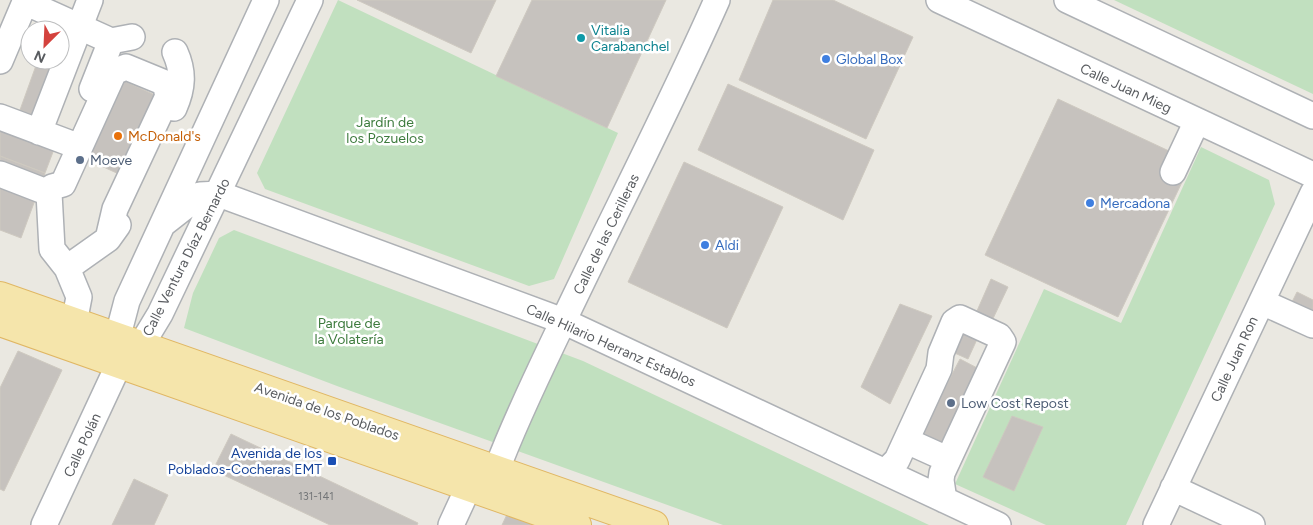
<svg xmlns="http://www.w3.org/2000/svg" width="1313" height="525" font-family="Figtree,sans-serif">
<rect width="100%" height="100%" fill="#eae8e1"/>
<path fill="#c1e0bf" d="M338 0 618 133 554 279 529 286 265 189 257 173Z
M1114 0H1313V94Z
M1201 147 1269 180 1275 204 1126 525H1046L955 484 1044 289 1121 323Z
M234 230 583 361 929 525H723L337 386 184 328 193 293 219 238Z"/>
<path fill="#c6c2be" stroke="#cec9c0" d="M357 0H496L471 53Z
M532 0H666L607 128 496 76Z
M773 0H833L913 37 866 139 739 80Z
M38 60H57L36 116 20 110Z
M120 79 157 96 121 175 84 158Z
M728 84 874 150 843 220 698 150Z
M1058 99 1169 151 1160 169 1183 180 1118 317 985 255Z
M0 124 56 144 45 173 0 156Z
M0 156 45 173 21 238 0 230Z
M684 162 783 207 727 328 628 282Z
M991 279 1008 287 989 327 973 320Z
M1297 292 1313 300V317L1290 306Z
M900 304 932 316 890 404 861 387Z
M960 324 979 335 968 359 948 350Z
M18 351 62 370 4 491 0 489V388Z
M960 359 981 370 942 447 920 436Z
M1012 416 1043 427 1014 491 983 477Z
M231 434 418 523 417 525H330L213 470Z
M134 479 168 495 154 525H112Z
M510 508 552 525H502Z"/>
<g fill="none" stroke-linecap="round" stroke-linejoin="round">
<defs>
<path id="minor" d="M939 0 1313 175
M1067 0 1313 116
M0 61 25 2 111 41
M92 89 111 41 132 37
M174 108C183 88 184 72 175 52
M0 117 72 144
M39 132 90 0
M1173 172 1197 121
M0 174 49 193 52 249 67 268 79 297 74 323
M52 187 63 184 114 72 126 67 165 83 168 96 115 209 108 239
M163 224 200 195 219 194 563 321 998 525
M67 268 108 239 118 225
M1262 302 1313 325
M119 357 117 339 127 301 266 0
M907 441 947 459
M497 469C515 421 538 374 560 328 612 218 668 111 717 0
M885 472 897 460 939 369 941 353 954 322 960 318 999 336 1003 342 942 473 941 480 944 500
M1173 488 1252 525
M44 525 119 364 140 347 160 314 310 0
M451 525 469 486
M1156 525 1313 193"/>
<path id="major" d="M0 296 654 525
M0 322 577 525"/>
</defs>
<use href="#minor" stroke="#aeb1b5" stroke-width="28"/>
<use href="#major" stroke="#e0b764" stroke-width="30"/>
<use href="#minor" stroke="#fff" stroke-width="25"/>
<use href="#major" stroke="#f5e5ab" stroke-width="28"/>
</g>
<circle fill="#0f9aa8" stroke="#fff" stroke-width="2" cx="581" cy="38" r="5"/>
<g fill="#3f7fe0" stroke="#fff" stroke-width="2">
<circle cx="826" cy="59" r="5"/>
<circle cx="1090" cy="203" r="5"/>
<circle cx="705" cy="245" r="5"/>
</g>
<circle fill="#e8710a" stroke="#fff" stroke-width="2" cx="118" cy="136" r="5"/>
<g fill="#5c6f8a" stroke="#fff" stroke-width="2">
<circle cx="80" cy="160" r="5"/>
<circle cx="951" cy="403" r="5"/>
</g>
<rect fill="#1a4fb4" stroke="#fff" stroke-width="2" x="327" y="456" width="10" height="10" rx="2.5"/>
<g text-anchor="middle" stroke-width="5" stroke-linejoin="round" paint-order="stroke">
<g font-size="11" fill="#747678">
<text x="316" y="500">131-141</text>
</g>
<g font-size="14" fill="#0d838f" stroke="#fff" text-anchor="start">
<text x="591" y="35">Vitalia<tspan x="591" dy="16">Carabanchel</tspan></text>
</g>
<g font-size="14" fill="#366cbe" stroke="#fff" text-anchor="start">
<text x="836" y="64">Global Box</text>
<text x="1100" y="208">Mercadona</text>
<text x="715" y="250">Aldi</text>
</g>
<g font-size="14" fill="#595c60" stroke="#fff">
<text transform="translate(1126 88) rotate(25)" y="5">Calle Juan Mieg</text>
<text transform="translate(606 234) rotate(-64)" y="5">Calle de las Cerilleras</text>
<text transform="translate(186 257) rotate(-63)" y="5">Calle Ventura Díaz Bernardo</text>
<text transform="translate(611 345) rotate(24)" y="5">Calle Hilario Herranz Establos</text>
<text transform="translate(1234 359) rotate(-65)" y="5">Calle Juan Ron</text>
<text transform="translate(327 411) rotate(19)" y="5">Avenida de los Poblados</text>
<text transform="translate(82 445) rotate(-65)" y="5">Calle Polán</text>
</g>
<g font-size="14" fill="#3d7b3d" stroke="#fff">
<text x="385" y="127">Jardín de<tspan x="385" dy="16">los Pozuelos</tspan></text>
<text x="349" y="328">Parque de<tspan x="349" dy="16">la Volatería</tspan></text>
</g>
<g font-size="14" fill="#c56008" stroke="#fff" text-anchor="start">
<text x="128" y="141">McDonald's</text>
</g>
<g font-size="14" fill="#4e5e75" stroke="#fff" text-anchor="start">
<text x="90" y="165">Moeve</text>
<text x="961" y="408">Low Cost Repost</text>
</g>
<g font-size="14" fill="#164399" stroke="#fff" text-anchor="end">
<text x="322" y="458">Avenida de los<tspan x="322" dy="16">Poblados-Cocheras EMT</tspan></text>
</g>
</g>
<g transform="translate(45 45) rotate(204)"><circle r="24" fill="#ffffff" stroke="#bdbebf"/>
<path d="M0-4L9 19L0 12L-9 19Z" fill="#d4423d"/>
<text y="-8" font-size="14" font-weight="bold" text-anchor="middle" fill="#595c60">N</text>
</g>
</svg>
